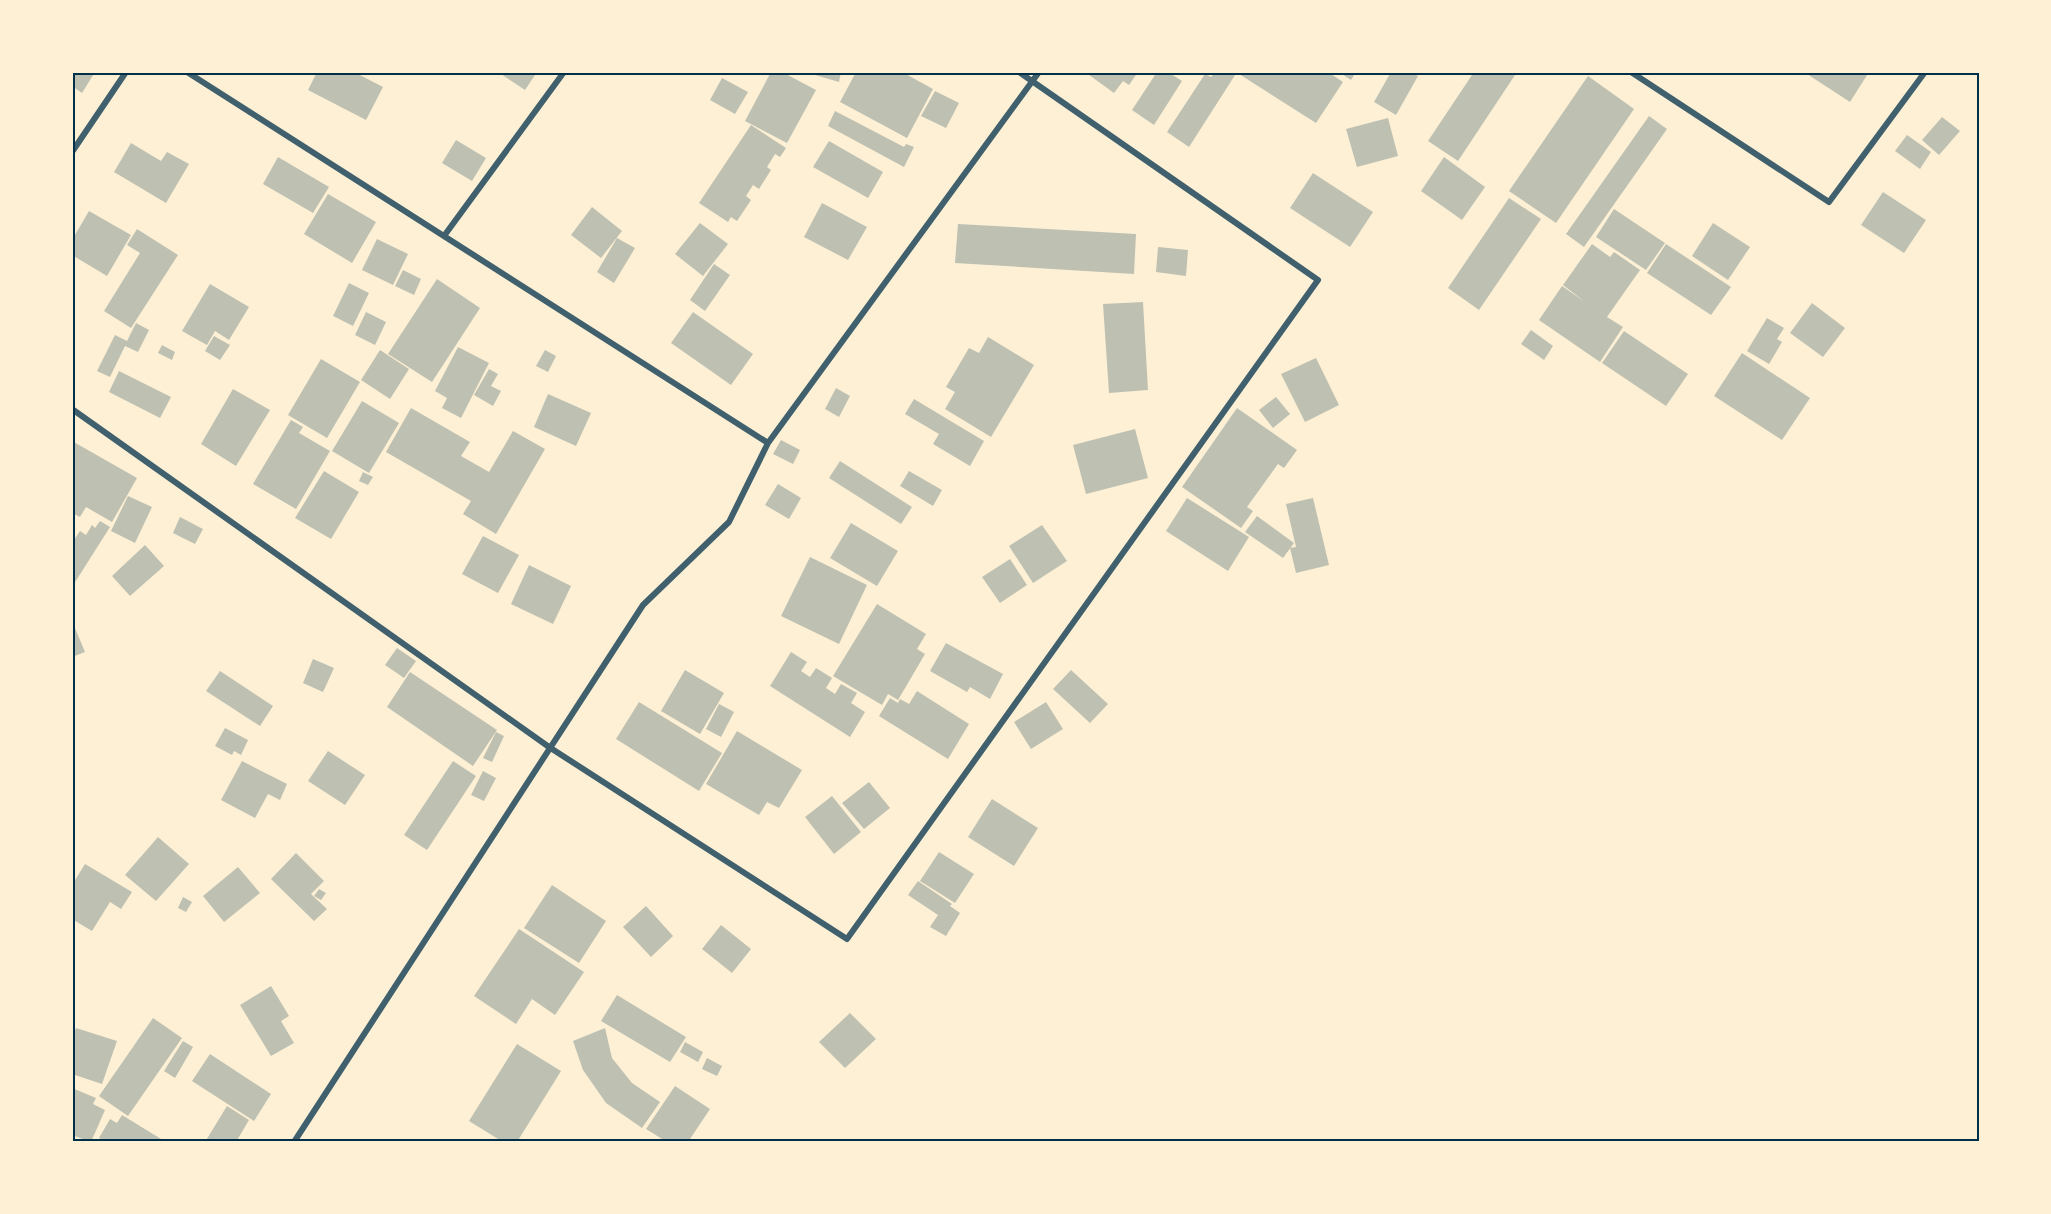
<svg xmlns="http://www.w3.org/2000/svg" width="2051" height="1214" font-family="'IBM Plex Sans',sans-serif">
<rect width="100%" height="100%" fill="#fdf0d5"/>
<path fill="#bec0b2" d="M72 72H95L82 93 72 86Z
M317 72H354L383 87 366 120 308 90Z
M498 72H537L525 90Z
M771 72H782L816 90 787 143 745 121Z
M805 72H841L839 82Z
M856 72H902L933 89 907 138 840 102Z
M1085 72H1138L1129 85 1123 81 1114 93Z
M1157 72H1168L1182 81 1154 125 1132 110Z
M1215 72H1237L1189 147 1167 132 1205 74 1211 77Z
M1240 72H1328L1343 82 1316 123 1239 74Z
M1339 72H1356L1351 80Z
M1391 72H1410L1418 76 1396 115 1374 102Z
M1474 72H1517L1458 161 1428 141Z
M1804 72H1869L1850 102Z
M1588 76 1634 109 1556 223 1509 191Z
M722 78 748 92 735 114 710 100Z
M935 91 959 103 946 128 921 116Z
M835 111 904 147 906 144 914 147 904 167 828 126Z
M1649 116 1667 129 1584 247 1566 234Z
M1942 117 1960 131 1939 155 1922 140Z
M1388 118 1398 156 1357 167 1346 129Z
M751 125 786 148 780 157 775 154 767 167 771 170 759 189 753 185 746 196 751 200 737 221 731 217 728 222 699 203Z
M1907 135 1931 152 1920 169 1895 151Z
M456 140 486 158 472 181 442 163Z
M829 141 883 172 868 198 813 167Z
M131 143 161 161 167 152 189 164 166 203 114 172Z
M278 157 329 187 313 213 263 184Z
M1444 157 1485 187 1462 220 1421 191Z
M1313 173 1373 212 1350 247 1290 208Z
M1883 192 1926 220 1904 253 1861 225Z
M328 194 376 222 352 263 304 234Z
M1509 198 1541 219 1479 310 1448 288Z
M822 203 867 227 848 260 804 237Z
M592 207 622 231 601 258 571 235Z
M1614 209 1665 243 1646 270 1596 237Z
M89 211 131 235 107 276 72 255V240Z
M700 223 728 244 703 276 675 254Z
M1713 223 1750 247 1728 280 1692 256Z
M958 224 1136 234 1134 274 955 263Z
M137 229 178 255 131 328 104 311 140 253 127 245Z
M617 238 635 248 614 283 597 272Z
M377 239 408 254 393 285 362 270Z
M1592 244 1610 257 1614 252 1640 270 1607 317 1623 327 1600 362 1539 320 1562 286 1585 302 1563 285Z
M1666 244 1731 287 1711 315 1647 273Z
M1158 247 1188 250 1186 276 1156 272Z
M714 264 730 275 705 311 690 300Z
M403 270 421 279 414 295 395 286Z
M437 279 480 308 432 382 388 354Z
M349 283 369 293 353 326 333 316Z
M210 284 249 307 229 340 215 331 207 345 182 331Z
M1143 302 1148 390 1109 393 1103 304Z
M1812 303 1845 328 1823 357 1790 333Z
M366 312 386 322 375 345 355 335Z
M693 312 753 354 731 385 671 343Z
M1767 318 1784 328 1777 339 1782 342 1769 364 1747 351Z
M136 323 149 330 138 352 125 346 110 377 97 371 115 335 127 341Z
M1531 330 1553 346 1544 360 1521 344Z
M1624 331 1688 374 1666 406 1602 363Z
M214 336 230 345 220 360 205 351Z
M988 337 1034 365 991 437 945 409 955 392 946 387 969 348 979 353Z
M162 345 175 352 172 360 158 353Z
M458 347 489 363 461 418 442 408 447 398 435 391Z
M380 350 409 369 390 399 361 380Z
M545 350 556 356 548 372 536 366Z
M1742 353 1810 398 1782 440 1714 396Z
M1316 358 1339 405 1305 422 1281 374Z
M321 359 360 382 327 438 288 415Z
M489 369 498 374 491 386 501 391 493 406 474 395Z
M119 371 171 397 160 418 109 392Z
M836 388 850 396 839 417 825 409Z
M233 389 270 410 236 466 201 444Z
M548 394 591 413 576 446 534 427Z
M1276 397 1290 414 1273 428 1259 410Z
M914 399 984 441 970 466 933 444 939 434 905 414Z
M362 401 399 423 369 473 332 451Z
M411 408 470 442 461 456 489 472 513 431 545 449 496 534 463 514 471 501 386 452Z
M1237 408 1297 450 1284 468 1278 464 1247 507 1253 511 1241 528 1182 487Z
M291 420 303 427 299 433 330 451 296 509 253 484Z
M1135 429 1148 478 1086 494 1073 445Z
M781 440 800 450 793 464 773 454Z
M72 441 137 478 112 522 86 507 80 517 72 513Z
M840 461 912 507 901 524 829 478Z
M324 471 359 492 331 539 295 518Z
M909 471 942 490 933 506 900 486Z
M363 472 373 477 368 485 359 481Z
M778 484 801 498 789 519 765 505Z
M128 496 152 507 135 543 111 531Z
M1187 498 1249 537 1228 571 1166 531Z
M1313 498 1329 565 1296 573 1290 548 1296 547 1286 504Z
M1257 516 1294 543 1283 558 1245 532Z
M180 517 203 529 195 544 173 533Z
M100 521 110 527 72 587V543L80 531 86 535 92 525 95 528Z
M851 523 898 551 877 586 830 558Z
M1042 525 1067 561 1033 583 1009 546Z
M483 536 519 555 498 593 462 574Z
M145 545 164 566 130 596 112 576Z
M810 557 867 585 839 644 781 616Z
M1010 559 1027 585 1000 603 982 577Z
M529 565 571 586 553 624 511 604Z
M877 604 926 634 917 649 925 654 898 700 888 694 882 705 833 676Z
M72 621 85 652 72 657Z
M946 643 1003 674 990 699 970 687 967 692 930 671Z
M397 648 416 661 404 678 385 665Z
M791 652 807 662 801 671 810 677 816 668 832 678 826 688 835 694 841 684 857 693 851 703 865 712 850 737 770 686Z
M313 659 334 668 323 692 303 683Z
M685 670 724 693 700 734 661 711Z
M1071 670 1108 704 1090 723 1053 689Z
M220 671 273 706 260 726 206 691Z
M410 672 497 730 473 766 387 707Z
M917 691 969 724 948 759 879 716 890 698 898 703 900 699 909 704Z
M639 702 722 753 699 791 616 739Z
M1046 702 1063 729 1031 749 1014 722Z
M719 704 734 712 721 737 706 729Z
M225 728 248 740 241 755 234 751 232 755 215 746Z
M737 731 802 770 779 808 767 802 759 815 706 784Z
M496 732 504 736 492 762 483 758Z
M328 751 365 775 345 805 308 781Z
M242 761 287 784 280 800 268 794 255 818 221 800Z
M453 761 476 776 427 850 404 835Z
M483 771 496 778 484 801 471 795Z
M869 782 890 808 864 829 842 803Z
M832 796 861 832 834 854 805 817Z
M992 799 1038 828 1014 866 968 837Z
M158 837 189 864 156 901 125 875Z
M939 852 974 874 955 903 920 881Z
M296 853 324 881 311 894 327 909 314 921 271 879Z
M85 864 132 892 121 909 110 902 92 931 72 919V885Z
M238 867 260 893 224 922 203 896Z
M918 881 952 904 950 906 960 913 946 936 930 927 938 915 908 895Z
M552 885 606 921 579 963 524 928Z
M319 889 326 893 321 900 314 896Z
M183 897 192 902 186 912 178 908Z
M646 906 673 936 651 957 623 927Z
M721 925 751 949 732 973 702 949Z
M519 929 584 972 555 1015 532 999 516 1024 474 996Z
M271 986 289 1016 281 1021 294 1043 271 1056 240 1005Z
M617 995 686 1037 670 1062 601 1021Z
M850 1013 876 1039 845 1068 819 1042Z
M153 1018 182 1038 128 1116 99 1096Z
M76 1028 117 1041 102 1084 72 1074V1039Z
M605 1028 612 1058 632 1083 660 1102 642 1128 606 1103 583 1070 573 1041Z
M183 1041 193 1047 175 1078 164 1071Z
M685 1042 703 1052 698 1062 680 1052Z
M517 1044 561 1071 517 1142H503L469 1121Z
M210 1054 271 1094 254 1121 192 1081Z
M707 1058 722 1066 717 1076 702 1069Z
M675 1086 710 1109 688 1142H667L646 1129Z
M72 1088 96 1098 93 1104 105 1110 91 1142 72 1135Z
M227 1106 249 1120 236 1142H205Z
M122 1115 166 1142H105L99 1138 110 1119 117 1123Z"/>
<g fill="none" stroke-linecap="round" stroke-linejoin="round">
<path stroke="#3f606c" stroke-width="6" d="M187 72 768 443
M1631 72 1829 202 1925 72
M72 152 126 72
M444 236 564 72
M72 409 549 747 847 939 1318 280 1019 72
M294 1142 643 605 729 522 768 443 1039 72"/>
</g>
<rect width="2051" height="1214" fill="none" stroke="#fdf0d5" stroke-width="147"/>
<rect x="74" y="74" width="1904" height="1066" fill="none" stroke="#003049" stroke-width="2"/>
</svg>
